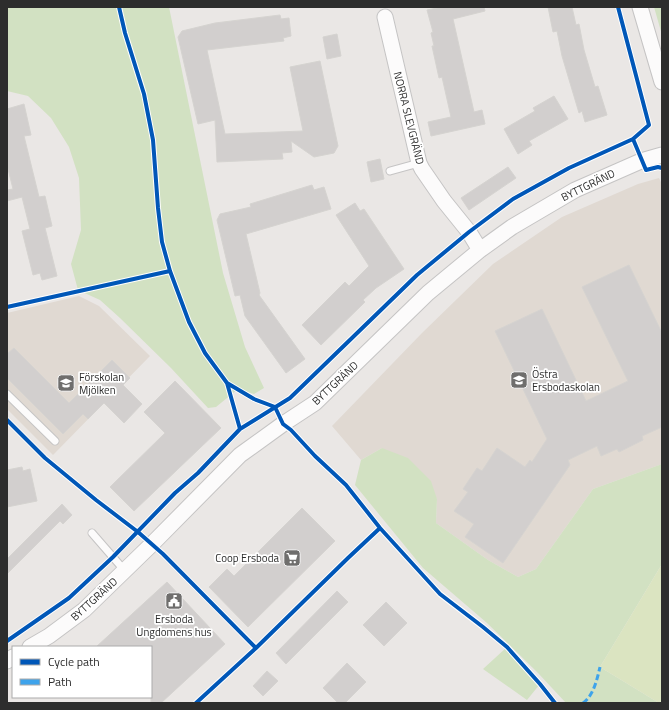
<svg xmlns="http://www.w3.org/2000/svg" width="669" height="710" font-family="'Titillium Web',sans-serif">
<rect width="100%" height="100%" fill="#eae7e5"/>
<path fill="#e0d9d2" d="M659 178 662 184V464L593 489 536 569 518 577 488 560 436 523 437 499 382 448 361 460 332 426 422 333 493 264 562 217 638 184Z
M79 296 99 306 150 356 53 455 7 409V313Z"/>
<path fill="#d2e1c2" d="M7 7H169L223 273 245 347 264 388 254 394 238 389 216 407 208 408 171 368 120 318 100 300 78 290 71 264 81 230 79 178 69 147 51 118 28 96 7 91Z
M654 7H662V35Z
M382 448 408 458 431 481 437 499 436 523 488 560 518 577 536 569 593 489 662 464V564L600 667 659 703H566L538 673 487 623 423 568 355 485 361 460Z
M507 647 540 684 527 700 483 669Z"/>
<path fill="#dbe4c1" d="M662 564V703H659L600 667Z"/>
<path fill="#d2cfce" stroke="#d5d3d0" d="M442 7H484L485 11 453 19 474 112 482 110 485 124 431 136 428 122 451 117 442 77 439 78 432 46H434L431 33 433 32 427 10Z
M548 7H572L576 25 579 24 584 50 595 87 598 86 607 115 585 122 582 111 579 113 562 56 557 31 553 32Z
M280 15 281 19 289 18 291 36 283 38 284 41 207 50 225 134 303 131 290 67 320 61 338 146 334 153 314 157 291 141 292 152 282 153 283 159 217 162 215 120 198 124 178 37 182 31 215 23Z
M337 34 341 56 327 59 323 37Z
M554 96 568 119 529 141 532 145 518 154 504 129 535 111 533 108Z
M24 104 31 135 24 136 39 197 45 196 52 226 45 228 57 276 42 280 40 273 33 275 22 231 30 229 22 197 7 201V190L13 189 7 165V109Z
M380 159 384 179 371 182 367 162Z
M508 167 516 178 469 210 461 198Z
M312 185 314 190 324 187 331 209 246 234 260 293 259 295 305 359 286 373 245 316 240 295 235 296 217 220 220 214 251 207 250 204Z
M355 203 360 211 364 209 404 269 376 288 363 300 365 302 321 345 302 325 345 282 349 286 369 266 336 215Z
M629 265 662 333V427L642 436 643 440 619 452 617 449 601 456 597 446 568 460 570 465 503 563 465 537 474 524 454 511 468 492 463 489 477 468 482 471 497 448 525 467 530 460 532 462 547 439 495 331 542 309 586 401 628 381 582 287Z
M14 348 69 403 112 360 130 378 123 385 142 404 124 423 104 403 88 419 83 414 63 434 7 378V354Z
M175 381 221 428 134 511 110 487 165 433 144 412Z
M22 467 23 471 30 469 37 501 7 507V470Z
M62 504 72 515 63 524 60 521 7 574V559Z
M302 508 335 541 248 627 209 587 227 569 234 576Z
M167 582 225 644 161 703H151V647H96Z
M337 591 348 602 286 664 276 653Z
M386 602 407 623 384 646 363 625Z
M347 663 366 682 345 703H338L323 688Z
M267 671 278 681 263 696 253 686Z"/>
<g fill="none" stroke-linecap="round" stroke-linejoin="round">
<defs>
<path id="service" d="M390 171 419 163
M7 394 55 441
M92 533 125 571"/>
<path id="minor" d="M640 7 662 82
M385 17 419 163 422 169 444 201 469 232 480 250
M30 647 49 636 84 610 152 544 240 455 283 424 315 403 428 293 480 250 512 227 575 190 641 161 662 155
M7 661 13 657"/>
</defs>
<use href="#service" stroke="#c5c4c4" stroke-width="9"/>
<use href="#minor" stroke="#c5c4c4" stroke-width="17"/>
<use href="#service" stroke="#fcfbfb" stroke-width="7"/>
<use href="#minor" stroke="#fcfbfb" stroke-width="15"/>
<path stroke="#3ea3eb" stroke-width="3" stroke-dasharray="6 3" stroke-linecap="butt" d="M583 703C594 695 597 679 600 667"/>
<defs>
<path id="cycleway" d="M633 139 646 170 658 167 662 168
M7 307 170 271
M227 383 254 399 275 407 283 424 291 430 315 456 346 485 380 528 440 594 483 627 507 647 540 684 555 703
M7 420 45 458 96 500 138 532 163 554 256 648
M240 429 290 398 417 275 469 232 513 199 569 168 633 139 649 125 618 7
M7 641 69 598 113 557 175 493 198 473 240 429 227 383 205 353 189 322 170 271 162 242 158 208 153 140 144 94 125 33 119 7
M196 703 256 648 348 558 380 528"/>
</defs>
<use href="#cycleway" stroke="#fff" stroke-width="6"/>
<use href="#cycleway" stroke="#0057b8" stroke-width="4"/>
</g>
<defs>
<symbol id="school-square" viewBox="-11 -11 22 22"><rect x="-9" y="-9" width="18" height="18" rx="4" fill="#6f6e6d" stroke="#fff"/><path d="M0-5L7-2L0 1L-7-2ZM-4 1L0 2.5L4 1V4Q0 6-4 4Z" fill="#fff"/></symbol>
<symbol id="supermarket-square" viewBox="-11 -11 22 22"><rect x="-9" y="-9" width="18" height="18" rx="4" fill="#6f6e6d" stroke="#fff"/><path d="M-6-5.5h2.5l.6 2H6L4.5 2H-2.5L-4.4-4H-6ZM-1.5 3.2a1.3 1.3 0 1 0 .1 0ZM3 3.2a1.3 1.3 0 1 0 .1 0Z" fill="#fff"/></symbol>
<symbol id="civic-square" viewBox="-11 -11 22 22"><rect x="-9" y="-9" width="18" height="18" rx="4" fill="#6f6e6d" stroke="#fff"/><path d="M-.6-6.5H3V-4.5H.6V-3L4-1V1h2V6H-6V1h2V-1L-.6-3ZM-1.2 2.5V6h2.4V2.5Z" fill="#fff"/></symbol>
</defs>
<g fill-rule="evenodd">
<use href="#school-square" x="509" y="370" width="20" height="20"/>
<use href="#school-square" x="56" y="373" width="20" height="20"/>
<use href="#supermarket-square" x="282" y="548" width="20" height="20"/>
<use href="#civic-square" x="164" y="591" width="20" height="20"/>
</g>
<g text-anchor="middle" stroke-width="3.5" stroke-linejoin="round" paint-order="stroke">
<g font-size="11" fill="#2d2d2d" stroke="#fff">
<text transform="translate(409 118) rotate(76)" y="4">NORRA SLEVGRÄND</text>
<text transform="translate(588 185) rotate(-26)" y="4">BYTTGRÄND</text>
<text transform="translate(335 383) rotate(-43)" y="4">BYTTGRÄND</text>
<text transform="translate(94 599) rotate(-42)" y="4">BYTTGRÄND</text>
</g>
<g font-size="11" fill="#2d2d2d" stroke="#fff" text-anchor="start">
<text x="532" y="378">Östra<tspan x="532" dy="13">Ersbodaskolan</tspan></text>
<text x="79" y="381">Förskolan<tspan x="79" dy="13">Mjölken</tspan></text>
<text x="279" y="562" text-anchor="end">Coop Ersboda</text>
<text x="174" y="623" text-anchor="middle">Ersboda<tspan x="174" dy="13">Ungdomens hus</tspan></text>
</g>
</g>
<rect width="669" height="710" fill="none" stroke="#2d2d2d" stroke-width="16"/>
<rect x="12" y="646" width="140" height="52" fill="#ffffff" stroke="#ababab"/>
<rect x="20" y="659" width="20" height="6" fill="#0057b8" stroke="#ababab"/>
<text x="48" y="666" font-size="12" fill="#2d2d2d">Cycle path</text>
<rect x="20" y="679" width="20" height="6" fill="#3ea3eb" stroke="#ababab"/>
<text x="48" y="686" font-size="12" fill="#2d2d2d">Path</text>
</svg>
